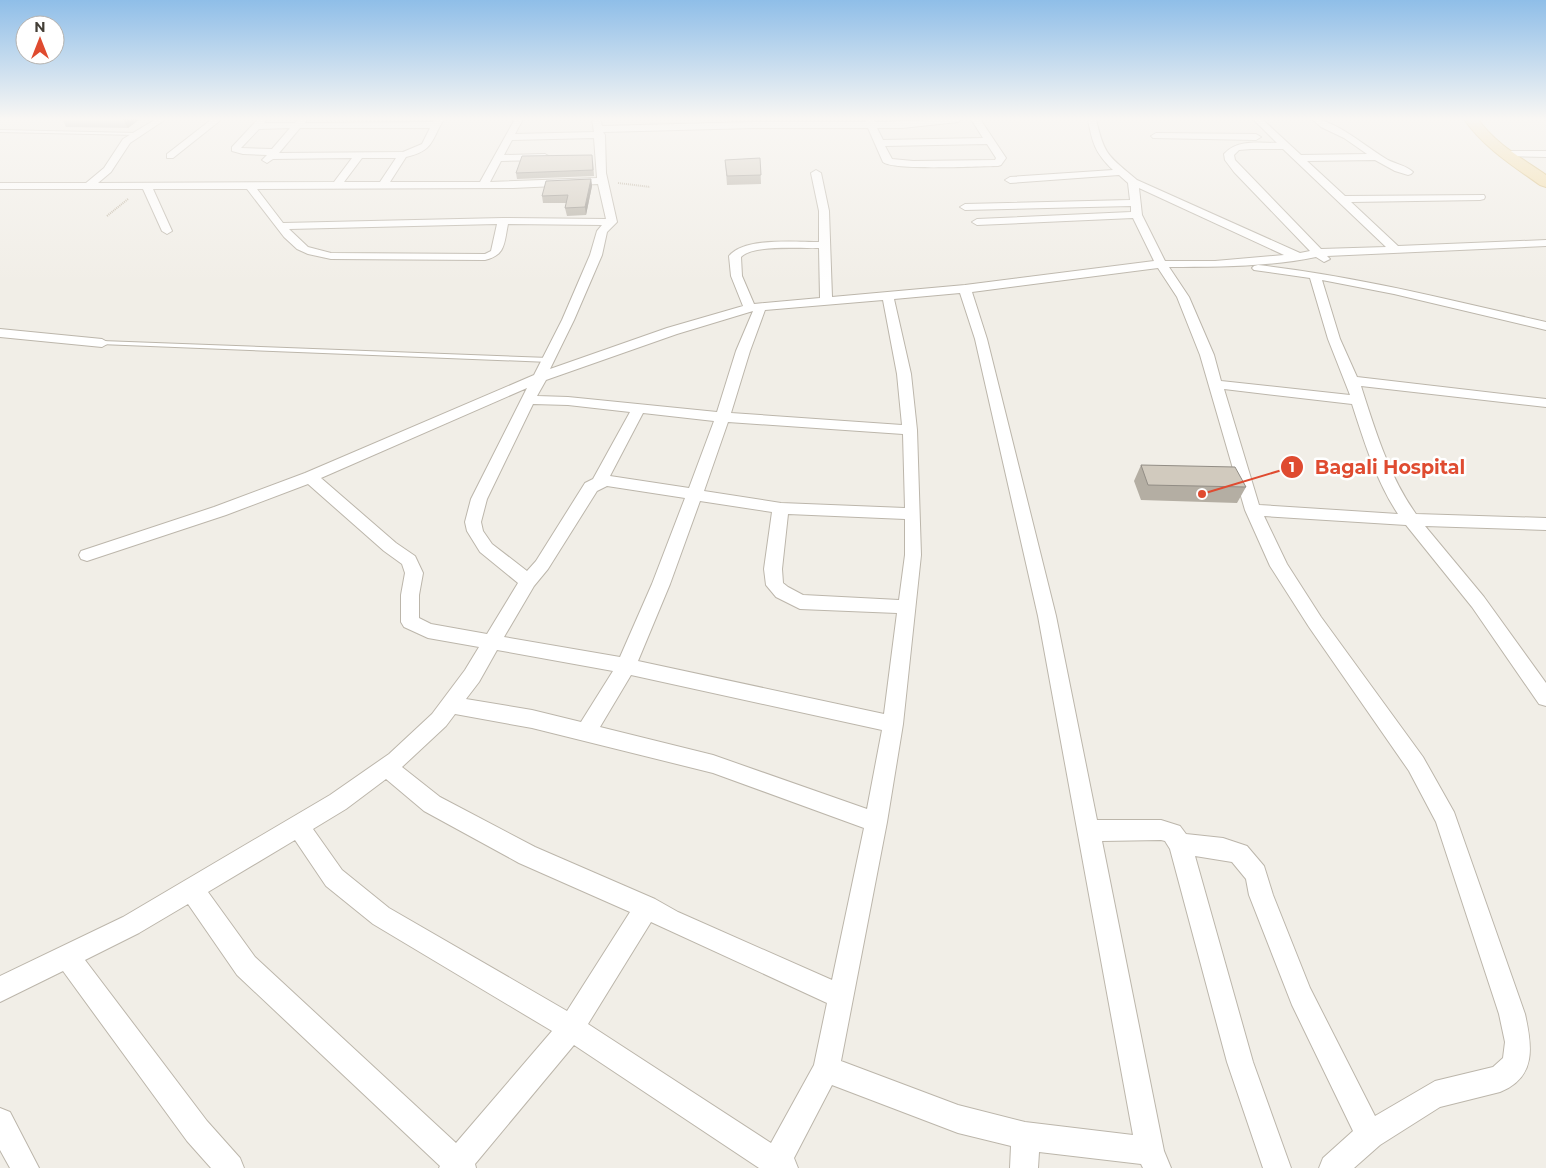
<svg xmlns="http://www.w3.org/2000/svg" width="1546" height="1168" font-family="Montserrat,sans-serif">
<rect width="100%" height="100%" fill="#f1eee7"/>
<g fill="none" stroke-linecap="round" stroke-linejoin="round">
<defs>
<path id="lane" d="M0 130 137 133 139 134 137 135 0 132Z
M102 341 549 358 552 360 549 362 100 344V342Z"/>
<path id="street" d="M156 119H166L130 143 111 172 98 183 334 182 352 158 273 159 267 163 262 160 267 155 243 154 232 151V147L258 119H267L264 123H295L299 119H307L305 123 433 122 435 119H444C431 140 434 151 406 157L390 182H480L515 119H523L515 134 594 132 592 119H600L602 126 753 122H866L865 119H873L875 122C904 122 933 119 962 119L958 122 902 128H877L883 140 983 138 971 119H980L1006 158 1001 165 998 166C979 166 894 171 883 162L868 128H753L603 132 605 135 606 173 617 222 607 232 602 255 574 320 550 369 667 328 743 306 731 276 729 256C744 237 796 242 819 242V211L811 173 816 170 821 173 829 211 832 297 965 285 1154 261 1133 218 977 225 972 222 977 219 1131 212V206L965 210 960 207 965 204 1130 200 1128 183 1119 175 1010 183 1005 180 1010 177 1113 170C1095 153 1092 142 1088 119H1096C1104 156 1109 156 1137 180L1300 253 1310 251 1234 172 1225 160 1224 154C1237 139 1260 143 1277 143L1253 119H1262L1301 155 1367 154 1344 138 1321 127 1312 119C1335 119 1367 148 1388 160 1396 164 1407 166 1413 172L1411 174 1408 175 1395 171 1375 160 1307 161 1345 196 1484 195 1485 197 1484 199 1480 200 1351 202 1398 246 1546 240V246L1327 256 1330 259 1324 262 1316 257C1268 267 1218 267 1169 267L1189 297 1214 355 1221 381 1350 395 1328 339 1310 278 1254 270 1252 268 1254 266 1258 265C1356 276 1450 300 1546 322V330L1394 294 1322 280 1340 339 1357 377 1546 399V407L1361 386C1375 430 1389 476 1416 514L1546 518V530L1425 526 1484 597 1546 683V706L1539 704 1472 607 1406 525 1264 516 1287 564 1321 617 1423 757 1454 812 1525 1014C1532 1046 1537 1077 1500 1092L1440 1107 1380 1145 1354 1168H1319L1323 1158 1353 1131 1292 1005 1249 895 1246 879 1232 862 1195 856 1253 1062 1291 1168H1263L1227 1062 1170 849 1165 841 1161 840 1102 841 1164 1151 1171 1168H1143L1141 1164 1039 1152 1038 1168H1010L1011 1146 958 1133 832 1085 794 1158 798 1168H759L574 1045 475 1164 476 1168H439L440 1166 237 975 188 904 139 933 85 960 207 1121 240 1158 244 1168H211L187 1141 63 971 0 1002V976L123 917 330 795 389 754 432 714 465 670 479 647 428 638 404 627 401 622V595L405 573 402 564 384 551 308 484 226 515 93 559 87 561 81 559 79 555 81 551 214 507 305 473 534 375 562 320 590 255 597 231 602 225 508 224C504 243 506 255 485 260L331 259 308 254 297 249 284 237 247 189H153L172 231 167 234 162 231 143 189H0V183H86L104 168 123 139ZM290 128 272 149 241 148 259 129ZM300 128H430L422 144 403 152 279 153ZM594 138 597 178 490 182 501 161 545 160 550 157 545 154 504 155 512 140ZM987 144 996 158 995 160 913 161 892 159 885 146ZM1251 149H1283L1386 247 1321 249 1235 160 1234 155 1239 150ZM362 158H396L380 182H344ZM598 184 606 219 503 218 283 223 257 189 513 188ZM1139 188 1284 255 1215 261H1165L1142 215ZM497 224 491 251 485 254 331 253 308 247 289 229ZM819 248 820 298 754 304 742 276 741 257C753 244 802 249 819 248ZM1158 268 1177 297 1200 355 1245 510 1270 566 1309 627 1409 771 1436 822 1499 1014 1505 1042 1503 1058 1493 1067 1435 1081 1375 1116 1310 988 1273 895 1264 866 1247 846 1223 838 1186 834 1180 826 1161 820H1097L1056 616 987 339 972 292ZM960 293 975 339 1038 616 1133 1135 1025 1122 958 1105 841 1061 887 822 903 724 921 555 917 430 911 374 894 299ZM883 300 897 374 902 425 731 413 750 351 765 310ZM753 311 736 351 717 412 568 397 537 396 546 380 677 334ZM527 388 471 499 465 522 467 531 480 552 518 583 487 634 431 624 419 618V595L423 573 415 556 396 543 321 478ZM1224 389 1352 404C1364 441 1376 481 1398 514L1259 505ZM533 404 568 405 630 412 593 479 585 483 536 561 527 571 492 544 483 531 481 522 487 499ZM643 413 714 421 689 488 610 476ZM728 422 903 434 905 508 781 503 704 491ZM607 486 685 498 652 584 620 657 504 637 534 586 548 569 597 491ZM700 501 772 512 764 569 766 585 776 597 800 609 897 613 884 714 638 661 670 584ZM788 514 905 519V555L899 600 803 595 788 587 783 583 782 569ZM497 650 613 671 581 722 532 710 466 699 479 682ZM631 675 882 730 867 809 713 755 600 727ZM455 714 532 728 713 773 864 828 832 980 678 912 655 899 535 847 440 797 402 767 446 726ZM386 779 424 811 519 863 630 912 567 1011 389 908 342 870 313 829 346 809ZM295 840 326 886 373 924 552 1031 456 1143 255 957 208 892ZM651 922 827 1003 814 1065 771 1143 588 1024Z
M212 119H222L173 158H167V154Z
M1156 133 1256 134 1261 137 1256 140 1153 138 1151 136Z
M1506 151H1546V157L1503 156V152Z
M0 329 102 339 109 343 102 347 0 337Z
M0 1108 10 1112 39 1168H10L0 1150Z"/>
<path id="primary" d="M1464 119H1478C1494 143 1523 159 1546 175V187L1540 185C1513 166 1483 147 1464 119Z"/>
</defs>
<use href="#lane" stroke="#bcb6ab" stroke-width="2"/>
<use href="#street" stroke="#bcb6ab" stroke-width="2"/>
<use href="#primary" stroke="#d4b772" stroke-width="2"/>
<path stroke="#bcb19e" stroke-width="2" stroke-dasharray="1 1" stroke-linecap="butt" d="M618 183 650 187
M107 216 128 199"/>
<use href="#lane" fill="#fff" fill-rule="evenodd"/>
<use href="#street" fill="#fff" fill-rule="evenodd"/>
<use href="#primary" fill="#f2daa0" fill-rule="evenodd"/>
</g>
<path fill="#b4aea3" d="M62 119H140L128 128 66 127Z
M760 158 761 184 727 185 725 160Z
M593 161 594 176 517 179 516 173Z
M591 179 592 186 586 215 567 216 565 208 567 203H543L542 196Z
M1141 465 1246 487 1237 503 1141 500 1134 481Z"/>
<path fill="#928d85" d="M123 119H140L128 128Z
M591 179 592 186 586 215 585 207Z"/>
<path fill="#d1cabe" stroke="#928d85" d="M592 155 593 170 516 173 522 156Z
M760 158 761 175 727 176 725 160Z
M591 179 585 207 565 208 568 195 542 196 546 181Z
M1141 465 1235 467 1246 487 1148 485Z"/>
<linearGradient id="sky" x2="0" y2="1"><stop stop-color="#8fbee8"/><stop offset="0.42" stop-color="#f9f7f4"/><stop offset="1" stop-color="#f9f7f4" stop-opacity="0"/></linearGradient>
<rect width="1546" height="283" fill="url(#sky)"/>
<path fill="none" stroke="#df4b30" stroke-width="2" d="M1202 494L1292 467"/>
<g fill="#df4b30" stroke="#fff" stroke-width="2">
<circle cx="1202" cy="494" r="5"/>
<circle cx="1292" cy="467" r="12"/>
</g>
<g font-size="15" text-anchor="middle" font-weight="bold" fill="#fff">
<text x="1292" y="472">1</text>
</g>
<g font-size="19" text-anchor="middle" font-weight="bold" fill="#df4b30" stroke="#fff" stroke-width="5" stroke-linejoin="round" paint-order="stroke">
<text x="1390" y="474">Bagali Hospital</text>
</g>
<g transform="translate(40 40)"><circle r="24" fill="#ffffff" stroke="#b4b2af"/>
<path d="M0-4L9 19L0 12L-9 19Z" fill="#df4b30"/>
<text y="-8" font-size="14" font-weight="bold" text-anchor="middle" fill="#443f37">N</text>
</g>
</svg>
